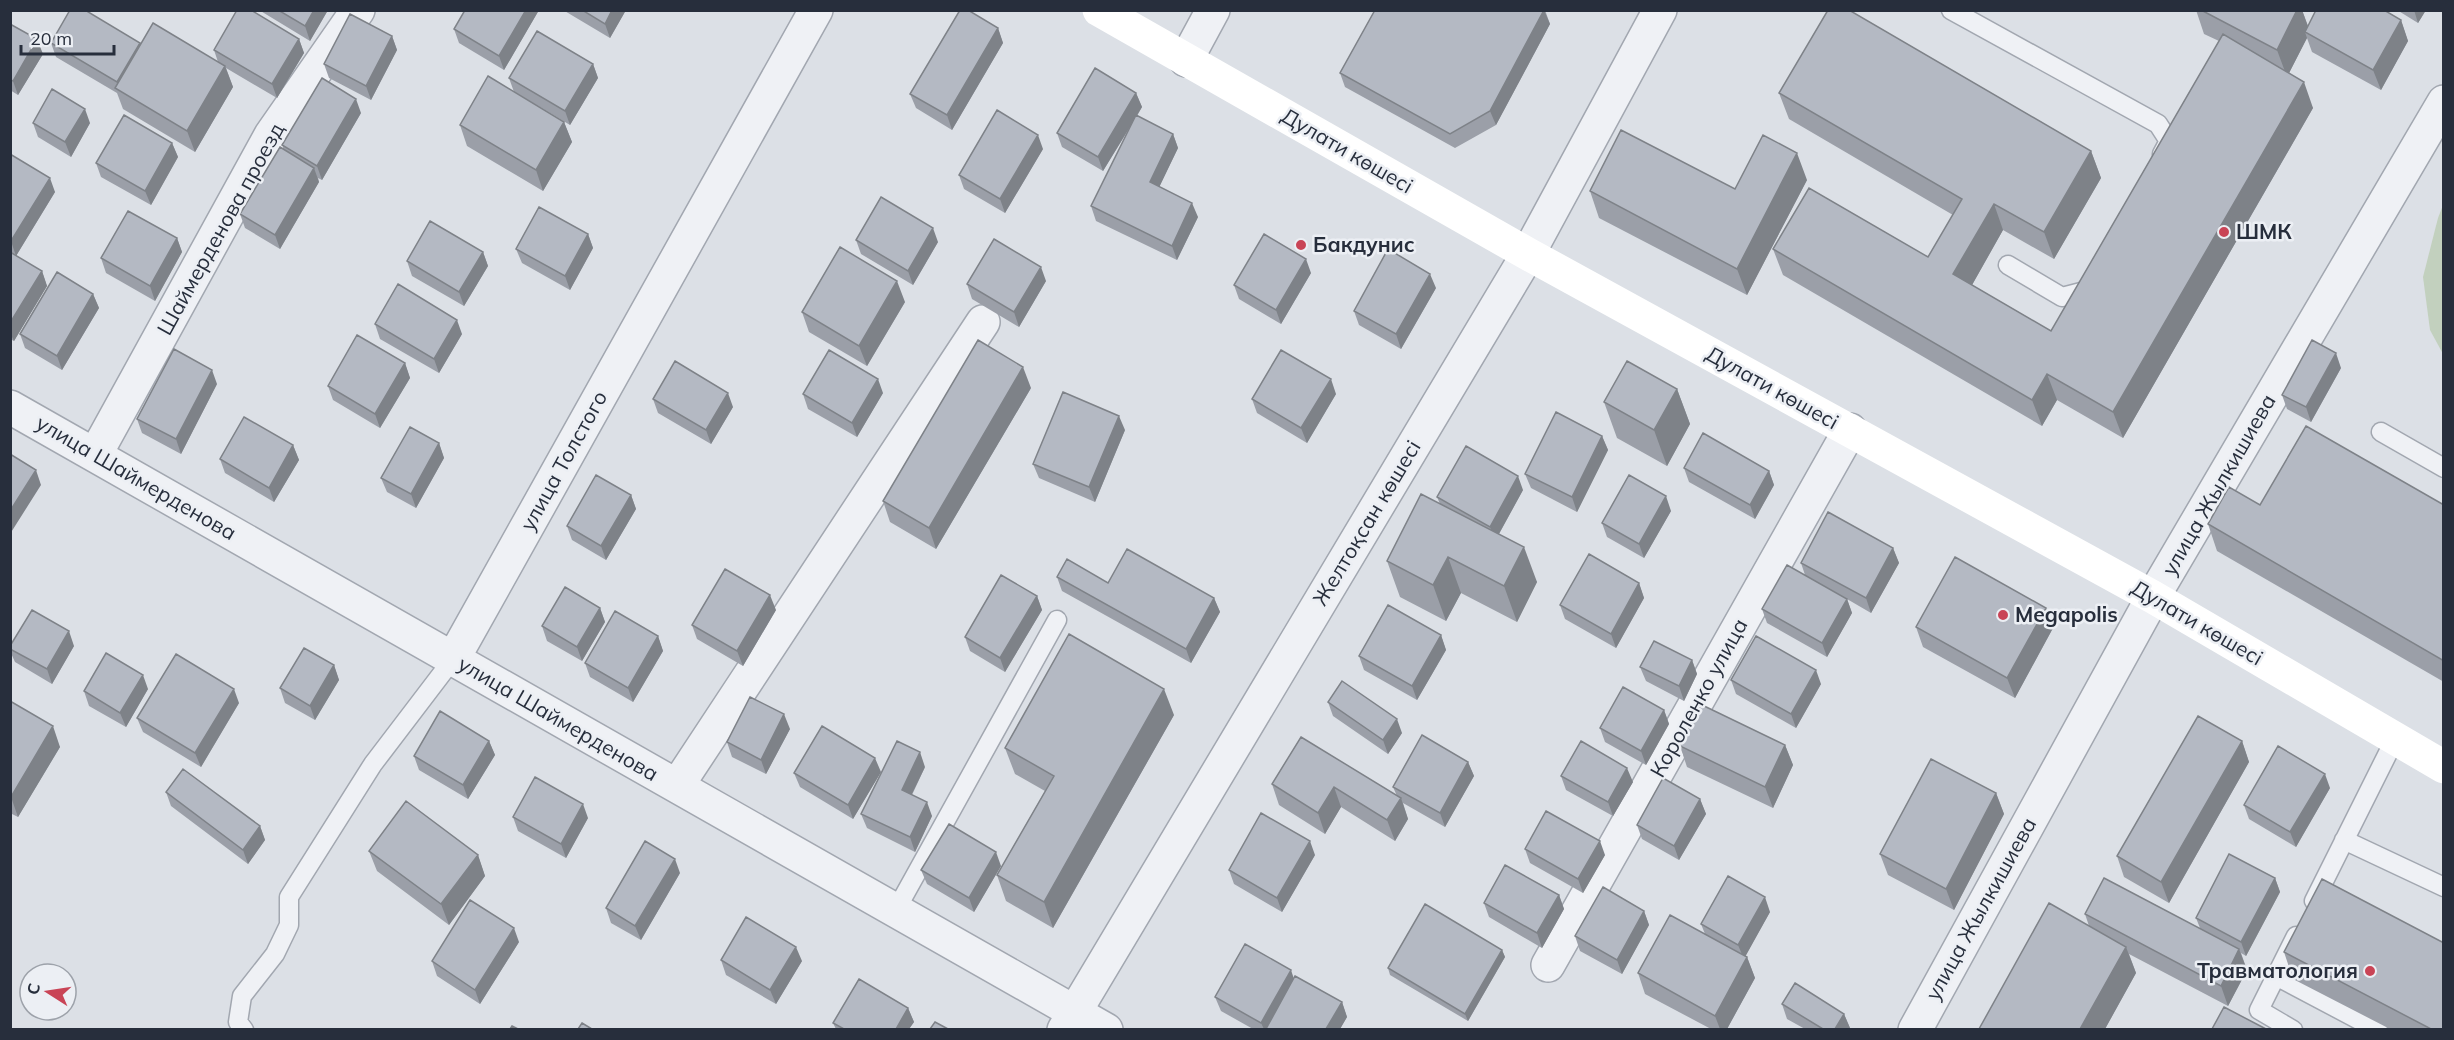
<svg xmlns="http://www.w3.org/2000/svg" width="2454" height="1040" font-family="Mulish,sans-serif">
<rect width="100%" height="100%" fill="#dce0e6"/>
<path fill="#c2d0be" d="M2443 205V354L2430 330 2423 277 2438 218Z"/>
<g fill="none" stroke-linecap="round" stroke-linejoin="round">
<defs>
<path id="service" d="M1951 10 2158 124 2169 141 2162 154
M2008 265 2062 297 2089 290 2092 284
M2381 432 2444 468
M2344 840 2444 887
M2314 901 2395 739
M896 910 1057 620
M2276 976 2378 1030
M244 1030 238 1022 242 996 275 954 289 925V897L373 764 453 659
M2293 1030 2259 1010 2296 936"/>
<path id="minor" d="M1186 60 1213 10
M10 407 1106 1030
M95 455 271 135 358 10
M453 659 816 10
M677 786 983 322
M1548 965 1850 430
M1915 1030 2153 597 2444 102"/>
<path id="tertiary" d="M1064 1030 1528 254 1660 10"/>
</defs>
<use href="#service" stroke="#a2a7b0" stroke-width="21"/>
<use href="#minor" stroke="#a2a7b0" stroke-width="36"/>
<use href="#tertiary" stroke="#a2a7b0" stroke-width="36"/>
<use href="#service" stroke="#eff1f5" stroke-width="18"/>
<use href="#minor" stroke="#eff1f5" stroke-width="33"/>
<use href="#tertiary" stroke="#eff1f5" stroke-width="33"/>
<path stroke="#fff" stroke-width="33" d="M1099 10 1528 254 2153 597 2444 767"/>
</g>
<path fill="#9b9fa8" d="M259 10H328L310 41Z
M539 10 504 70 459 43 454 29Z
M563 10H626L610 38Z
M1375 10H1545L1550 24 1496 125 1455 148 1345 87 1340 73Z
M2196 10H2302L2308 26 2401 20 2408 41 2381 90 2312 52 2307 38 2289 73 2313 108 2123 438 2057 400 2042 426 1783 275 1773 249 1928 257 1953 215 1789 119 1779 93 2091 151 2101 178 2054 259 2003 230 1972 285 2051 331 2219 41 2204 34Z
M2397 10H2426L2418 23Z
M10 24 43 54 18 95 10 90Z
M998 28 1003 43 952 130 916 108 910 94Z
M392 36 397 50 371 100 329 78 324 64Z
M299 39 304 53 277 98 226 68 233 87 195 152 123 109 117 93 56 57 51 43 141 45 218 62 214 50Z
M593 64 598 78 570 125 532 102 564 122 572 142 543 191 467 146 460 125 514 92 509 78Z
M1136 93 1142 107 1137 116 1173 134 1178 148 1159 187 1198 217 1177 260 1096 221 1091 206 1132 124 1103 171 1062 147 1057 133Z
M361 113 322 180 318 178 319 182 280 249 245 228 240 214 284 149 282 145Z
M33 123H90L71 157 38 137Z
M172 143 178 157 151 205 101 177 96 163Z
M1043 149 1005 213 964 189 959 175Z
M10 154 55 192 16 256 42 271 47 286 14 341 10 339Z
M1807 180 1747 295 1599 218 1590 191 1735 189Z
M588 234 593 248 570 290 522 263 516 249Z
M177 238 182 252 155 301 106 273 101 258Z
M856 240 938 242 913 285 861 254Z
M483 252 488 266 464 306 412 276 407 261Z
M1311 273 1281 324 1239 299 1234 285Z
M1046 281 1019 327 972 299 967 284Z
M1436 288 1401 349 1359 325 1354 311Z
M93 294 99 308 62 370 25 348 20 334Z
M905 302 867 366 809 332 802 312Z
M375 324 462 334 439 373 380 339Z
M405 363 410 378 380 428 333 400 328 386Z
M2341 368 2311 422 2287 409 2282 395Z
M217 384 181 454 142 433 137 419Z
M1031 388 936 549 890 522 883 501Z
M1677 389 1690 424 1667 466 1617 438 1604 402Z
M883 393 857 437 808 409 803 394Z
M1336 394 1307 443 1257 413 1252 399Z
M653 399 733 407 711 444 658 413Z
M1125 430 1095 502 1039 478 1033 464Z
M1602 436 1608 450 1577 512 1531 488 1525 474Z
M439 443 444 458 416 508 387 492 381 478Z
M293 445 299 460 274 502 225 473 220 459Z
M1684 468 1769 471 1774 485 1755 519 1689 482Z
M1523 490 1499 534 1537 582 1517 622 1461 593 1446 621 1400 597 1387 561 1440 504 1437 497Z
M631 495 636 509 606 560 572 540 567 526Z
M2260 505H2444V682L2217 551 2208 524Z
M1671 511 1644 558 1607 537 1602 523Z
M1893 548 1899 563 1871 613 1847 599 1852 613 1827 657 1767 623 1762 609 1805 575 1801 563Z
M1057 577 1214 598 1220 612 1191 663 1062 591Z
M1639 583 1644 598 1616 648 1565 619 1560 605Z
M1037 596 1042 610 1005 672 970 651 965 637Z
M600 608 605 622 582 661 547 641 542 626Z
M776 610 743 666 697 639 692 625Z
M1916 627 2053 628 2015 698 1923 647Z
M1441 635 1446 650 1417 700 1364 670 1359 656Z
M658 636 663 651 633 702 590 677 585 663Z
M10 646H74L52 684 15 662 10 651Z
M1692 660 1697 674 1684 701 1646 681 1640 667Z
M334 665 339 680 315 720 285 703 280 688Z
M1731 680 1821 684 1796 728 1736 694Z
M148 689 126 727 89 706 84 691Z
M10 701 60 747 18 817 10 813Z
M1328 702 1402 733 1388 754 1333 716Z
M239 703 201 767 143 732 137 718Z
M1664 710 1669 724 1646 765 1605 742 1600 728Z
M1174 715 1053 928 1006 901 997 875 1045 791 1015 774 1005 748Z
M790 729 766 774 732 757 727 742Z
M1301 737 1397 796 1393 787 1468 762 1474 776 1445 827 1403 803 1408 819 1395 841 1341 807 1325 834 1279 805 1272 784Z
M489 741 495 755 468 799 419 770 414 756Z
M2242 741 2249 762 2169 903 2124 877 2117 856Z
M1785 745 1793 765 1773 808 1687 767 1680 746Z
M925 767 912 795 932 816 915 852 867 828 861 814Z
M881 772 853 819 800 787 794 773Z
M1561 776 1633 782 1613 816 1566 790Z
M2330 788 2296 847 2249 819 2244 805Z
M166 792 260 826 265 840 248 864 171 806Z
M1996 793 2004 814 1954 910 1888 875 1880 854Z
M1700 799 1706 814 1679 860 1642 839 1637 825Z
M513 817 588 818 566 858 518 831Z
M1525 849 1605 855 1583 893 1530 863Z
M369 851 478 855 485 876 449 925 377 871Z
M1315 855 1282 912 1234 884 1229 870Z
M1001 866 974 912 927 884 921 870Z
M680 873 641 940 611 923 606 908Z
M2275 878 2280 892 2246 956 2241 953 2247 970 2228 1006 2129 954 2136 973 2105 1029H1979L2089 926 2085 914 2200 928 2196 918Z
M1559 895 1564 909 1542 948 1489 917 1484 903Z
M1644 911 1649 925 1622 974 1580 951 1575 936Z
M1770 912 1745 956 1747 957 1755 978 1727 1029H1711L1645 994 1638 973 1705 934 1701 924Z
M519 942 480 1004 437 976 432 961Z
M1502 950 1505 957 1468 1021 1390 975 1388 968Z
M2284 952 2444 1029H2390L2293 979Z
M721 960 802 961 776 1004 726 975Z
M1294 978 1342 1002 1347 1017 1340 1029H1253L1221 1011 1215 997Z
M1782 1004 1844 1014 1850 1028 1849 1029H1805L1787 1019Z
M908 1008 914 1022 909 1029H836L833 1023Z"/>
<path fill="#7e8288" d="M314 10H328L310 41 305 26Z
M526 10H539L504 70 499 56Z
M612 10H626L610 38 605 24Z
M1544 10 1550 24 1496 125 1490 111Z
M2297 10H2302L2310 32H2305L2307 38 2287 77 2277 50Z
M2414 10H2426L2418 23Z
M2401 20 2408 41 2381 90 2373 70Z
M998 28 1003 43 952 130 947 115Z
M392 36 397 50 371 100 366 86Z
M37 39 43 54 18 95 13 81Z
M299 39 304 53 277 98 272 84Z
M140 43 145 58 120 91 117 82Z
M593 64 598 78 570 125 565 111Z
M225 66 233 87 195 152 187 131Z
M2304 82 2313 108 2123 438 2113 412Z
M1136 93 1142 107 1103 171 1098 157Z
M356 99 361 113 322 180 317 166Z
M85 109 90 123 71 157 65 142Z
M564 122 572 142 543 191 536 170Z
M1173 134 1178 148 1155 196 1150 182Z
M1038 135 1043 149 1005 213 1000 199Z
M172 143 178 157 151 205 145 191Z
M2091 151 2101 178 2054 259 2044 232Z
M1797 153 1807 180 1747 295 1737 269Z
M314 168 319 182 280 249 275 235Z
M50 178 55 192 16 256 11 241Z
M1192 203 1198 217 1177 260 1172 246Z
M1994 204 2003 230 1963 301 1953 274Z
M933 228 938 242 913 285 908 271Z
M588 234 593 248 570 290 565 276Z
M177 238 182 252 155 301 150 286Z
M483 252 488 266 464 306 459 292Z
M1306 259 1311 273 1281 324 1276 310Z
M1041 267 1046 281 1019 327 1014 312Z
M42 271 47 286 14 341 10 333V323Z
M1430 274 1436 288 1401 349 1396 334Z
M897 281 905 302 867 366 859 346Z
M93 294 99 308 62 370 57 356Z
M457 320 462 334 439 373 434 359Z
M2336 353 2341 368 2311 422 2306 407Z
M405 363 410 378 380 428 375 414Z
M1023 367 1031 388 936 549 929 528Z
M212 370 217 384 181 454 176 439Z
M2047 374 2057 400 2042 426 2032 400Z
M878 379 883 393 857 437 852 423Z
M1331 379 1336 394 1307 443 1301 428Z
M1677 389 1690 424 1667 466 1654 430Z
M728 393 733 407 711 444 706 430Z
M1119 416 1125 430 1095 502 1089 487Z
M1602 436 1608 450 1577 512 1572 497Z
M439 443 444 458 416 508 411 494Z
M293 445 299 460 274 502 269 488Z
M36 470 41 485 10 534V511Z
M1769 471 1774 485 1755 519 1750 505Z
M1518 476 1523 490 1495 541 1490 527Z
M631 495 636 509 606 560 601 546Z
M1666 496 1671 511 1644 558 1639 544Z
M1524 547 1537 582 1517 622 1504 586Z
M1893 548 1899 563 1871 613 1866 598Z
M1448 557 1461 593 1446 621 1433 585Z
M1639 583 1644 598 1616 648 1611 634Z
M770 595 776 610 743 666 737 651Z
M1037 596 1042 610 1005 672 1000 658Z
M1214 598 1220 612 1191 663 1186 649Z
M1847 599 1852 613 1827 657 1822 643Z
M600 608 605 622 582 661 577 647Z
M2046 608 2053 628 2015 698 2007 678Z
M69 631 74 646 52 684 47 669Z
M1441 635 1446 650 1417 700 1412 686Z
M658 636 663 651 633 702 628 688Z
M1692 660 1697 674 1684 701 1679 686Z
M334 665 339 680 315 720 310 706Z
M1816 670 1821 684 1796 728 1791 714Z
M143 675 148 689 126 727 120 713Z
M234 689 239 703 201 767 195 753Z
M1164 689 1174 715 1053 928 1044 902Z
M1664 710 1669 724 1646 765 1641 751Z
M784 714 790 729 766 774 761 760Z
M1397 719 1402 733 1388 754 1383 740Z
M53 726 60 747 18 817 11 797Z
M489 741 495 755 468 799 463 785Z
M2242 741 2249 762 2169 903 2161 882Z
M1785 745 1793 765 1773 808 1765 787Z
M920 752 925 767 907 804 902 790Z
M875 758 881 772 853 819 848 805Z
M1468 762 1474 776 1445 827 1440 813Z
M1627 768 1633 782 1613 816 1608 802Z
M2325 774 2330 788 2296 847 2290 832Z
M1334 787 1341 807 1325 834 1318 813Z
M1996 793 2004 814 1954 910 1946 889Z
M1401 798 1408 819 1395 841 1387 820Z
M1700 799 1706 814 1679 860 1674 846Z
M927 802 932 816 915 852 910 837Z
M583 804 588 818 566 858 561 844Z
M260 826 265 840 248 864 243 850Z
M1310 841 1315 855 1282 912 1277 898Z
M1600 841 1605 855 1583 893 1578 879Z
M996 852 1001 866 974 912 969 898Z
M478 855 485 876 449 925 441 904Z
M675 859 680 873 641 940 635 926Z
M2275 878 2280 892 2246 956 2241 942Z
M1559 895 1564 909 1542 948 1537 933Z
M1765 897 1770 912 1744 959 1738 945Z
M1644 911 1649 925 1622 974 1617 960Z
M514 928 519 942 480 1004 475 990Z
M796 947 802 961 776 1004 770 990Z
M2126 947 2136 973 2105 1029H2080Z
M2239 949 2247 970 2228 1006 2221 986Z
M1502 950 1505 957 1468 1021 1465 1014Z
M1747 957 1755 978 1727 1029H1720L1715 1016Z
M1291 970 1296 985 1266 1029H1264L1261 1023Z
M1342 1002 1347 1017 1340 1029H1326Z
M908 1008 914 1022 909 1029H896Z
M1844 1014 1850 1028 1849 1029H1835Z"/>
<path fill="#b4b9c3" stroke="#7e8288" stroke-width="1.5" d="M70 10H85L140 43 117 82 51 43Z
M237 10H251L299 39 272 84 214 50Z
M278 10H314L305 26Z
M465 10H526L499 56 454 29Z
M582 10H612L605 24Z
M960 10H968L998 28 947 115 910 94Z
M1375 10H1544L1490 111 1450 134 1340 73Z
M1828 10H1849L2091 151 2044 232 1994 204 1953 274 2051 331 2223 34 2304 82 2113 412 2047 374 2032 400 1773 249 1809 188 1928 257 1962 199 1779 93Z
M2201 10H2297L2277 50Z
M2316 10H2384L2401 20 2373 70 2305 32Z
M350 14 392 36 366 86 324 64Z
M153 23 225 66 187 131 115 88Z
M10 24 37 39 13 81 10 79Z
M537 31 593 64 565 111 509 78Z
M1095 68 1136 93 1098 157 1057 133Z
M488 76 564 122 536 170 460 125Z
M322 78 356 99 317 166 282 145Z
M52 89 85 109 65 142 33 123Z
M997 110 1038 135 1000 199 959 175Z
M124 115 172 143 145 191 96 163Z
M1136 115 1173 134 1150 182 1192 203 1172 246 1091 206Z
M1621 130 1735 189 1763 135 1797 153 1737 269 1590 191Z
M280 147 314 168 275 235 240 214Z
M10 154 50 178 11 241H10Z
M881 197 933 228 908 271 856 240Z
M539 207 588 234 565 276 516 249Z
M128 211 177 238 150 286 101 258Z
M430 221 483 252 459 292 407 261Z
M1264 234 1306 259 1276 310 1234 285Z
M994 239 1041 267 1014 312 967 284Z
M840 247 897 281 859 346 802 312Z
M1388 249 1430 274 1396 334 1354 311Z
M10 252 42 271 10 323Z
M57 272 93 294 57 356 20 334Z
M398 284 457 320 434 359 375 324Z
M357 335 405 363 375 414 328 386Z
M978 340 1023 367 929 528 883 501Z
M2312 340 2336 353 2306 407 2282 395Z
M174 349 212 370 176 439 137 419Z
M829 350 878 379 852 423 803 394Z
M1281 350 1331 379 1301 428 1252 399Z
M675 361 728 393 706 430 653 399Z
M1627 361 1677 389 1654 430 1604 402Z
M1063 392 1119 416 1089 487 1033 464Z
M1556 412 1602 436 1572 497 1525 474Z
M244 417 293 445 269 488 220 459Z
M2306 426 2444 505V661L2208 524 2229 487 2260 505Z
M410 427 439 443 411 494 381 478Z
M1703 433 1769 471 1750 505 1684 468Z
M1466 446 1518 476 1490 527 1437 497Z
M10 454 36 470 10 511Z
M596 475 631 495 601 546 567 526Z
M1629 475 1666 496 1639 544 1602 523Z
M1421 494 1524 547 1504 586 1448 557 1433 585 1387 561Z
M1828 512 1893 548 1866 598 1801 563Z
M1127 549 1214 598 1186 649 1057 577 1067 559 1108 583Z
M1589 554 1639 583 1611 634 1560 605Z
M1955 557 2046 608 2007 678 1916 627Z
M1787 565 1847 599 1822 643 1762 609Z
M725 569 770 595 737 651 692 625Z
M1001 575 1037 596 1000 658 965 637Z
M565 587 600 608 577 647 542 626Z
M1388 605 1441 635 1412 686 1359 656Z
M32 610 69 631 47 669 10 649V646Z
M615 611 658 636 628 688 585 663Z
M1069 634 1164 689 1044 902 997 875 1054 776 1005 748Z
M1756 636 1816 670 1791 714 1731 680Z
M1654 641 1692 660 1679 686 1640 667Z
M304 648 334 665 310 706 280 688Z
M106 653 143 675 120 713 84 691Z
M176 654 234 689 195 753 137 718Z
M1342 681 1397 719 1383 740 1328 702Z
M1623 687 1664 710 1641 751 1600 728Z
M750 697 784 714 761 760 727 742Z
M10 701 53 726 11 797 10 796Z
M1700 704 1785 745 1765 787 1680 746Z
M440 711 489 741 463 785 414 756Z
M2198 716 2242 741 2161 882 2117 856Z
M822 726 875 758 848 805 794 773Z
M1422 735 1468 762 1440 813 1393 787Z
M1301 737 1401 798 1387 820 1334 787 1318 813 1272 784Z
M897 741 920 752 902 790 927 802 910 837 861 814Z
M1581 741 1627 768 1608 802 1561 776Z
M2278 746 2325 774 2290 832 2244 805Z
M1931 759 1996 793 1946 889 1880 854Z
M183 769 260 826 243 850 166 792Z
M535 777 583 804 561 844 513 817Z
M1663 778 1700 799 1674 846 1637 825Z
M406 801 478 855 441 904 369 851Z
M1546 811 1600 841 1578 879 1525 849Z
M1261 813 1310 841 1277 898 1229 870Z
M949 824 996 852 969 898 921 870Z
M645 841 675 859 635 926 606 908Z
M2229 854 2275 878 2241 942 2196 918Z
M1505 865 1559 895 1537 933 1484 903Z
M1728 876 1765 897 1738 945 1701 924Z
M2104 878 2239 949 2221 986 2085 914Z
M2322 879 2444 943V1029H2431L2284 952Z
M1603 887 1644 911 1617 960 1575 936Z
M470 900 514 928 475 990 432 961Z
M2049 903 2126 947 2080 1029H1979Z
M1425 904 1502 950 1465 1014 1388 968Z
M1670 915 1747 957 1715 1016 1638 973Z
M746 917 796 947 770 990 721 960Z
M1245 944 1291 970 1261 1023 1215 997Z
M1295 976 1342 1002 1326 1029H1266Z
M859 979 908 1008 896 1029H844L833 1023Z
M1795 983 1844 1014 1835 1029H1823L1782 1004Z
M2224 1007 2266 1029H2212Z
M935 1022 948 1029H930Z
M582 1023 592 1029H578Z
M512 1026 518 1029H510Z"/>
<g fill="#c94456" stroke="#eceff4" stroke-width="2">
<circle cx="2224" cy="232" r="6"/>
<circle cx="1301" cy="245" r="6"/>
<circle cx="2003" cy="615" r="6"/>
<circle cx="2370" cy="971" r="6"/>
</g>
<g text-anchor="middle" stroke-width="5" stroke-linejoin="round" paint-order="stroke">
<g font-size="21" fill="#272e3c" stroke="#eceff4">
<text transform="translate(1347 151) rotate(30)" y="7">Дулати көшесі</text>
<text transform="translate(221 229) rotate(-61)" y="7">Шаймерденова проезд</text>
<text transform="translate(1772 388) rotate(29)" y="7">Дулати көшесі</text>
<text transform="translate(564 461) rotate(-61)" y="7">улица Толстого</text>
<text transform="translate(136 478) rotate(30)" y="7">улица Шаймерденова</text>
<text transform="translate(2219 485) rotate(-60)" y="7">улица Жылкишиева</text>
<text transform="translate(1367 523) rotate(-59)" y="7">Желтоқсан көшесі</text>
<text transform="translate(2197 623) rotate(30)" y="7">Дулати көшесі</text>
<text transform="translate(1699 698) rotate(-61)" y="7">Короленко улица</text>
<text transform="translate(558 719) rotate(30)" y="7">улица Шаймерденова</text>
<text transform="translate(1981 909) rotate(-61)" y="7">улица Жылкишиева</text>
</g>
<g font-size="21" font-weight="bold" fill="#272e3c" stroke="#eceff4" text-anchor="start">
<text x="2236" y="239">ШМК</text>
<text x="1313" y="252">Бакдунис</text>
<text x="2015" y="622">Megapolis</text>
<text x="2358" y="978" text-anchor="end">Травматология</text>
</g>
</g>
<rect width="2454" height="1040" fill="none" stroke="#272e3c" stroke-width="24"/>
<g transform="translate(48 992) rotate(282)"><circle r="28" fill="#eceff4" stroke="#9da2aa" stroke-width="1.5"/>
<path d="M0-4.5L10 22L0 15L-10 22Z" fill="#c94456"/>
<text y="-9" font-size="16" font-weight="bold" text-anchor="middle" fill="#272e3c">С</text>
</g>
<path d="M21 45v9h93v-9" fill="none" stroke="#272e3c" stroke-width="3"/>
<text x="30" y="45" font-size="18" fill="#272e3c" stroke="#eceff4" stroke-width="4.5" paint-order="stroke">20 m</text>
</svg>
